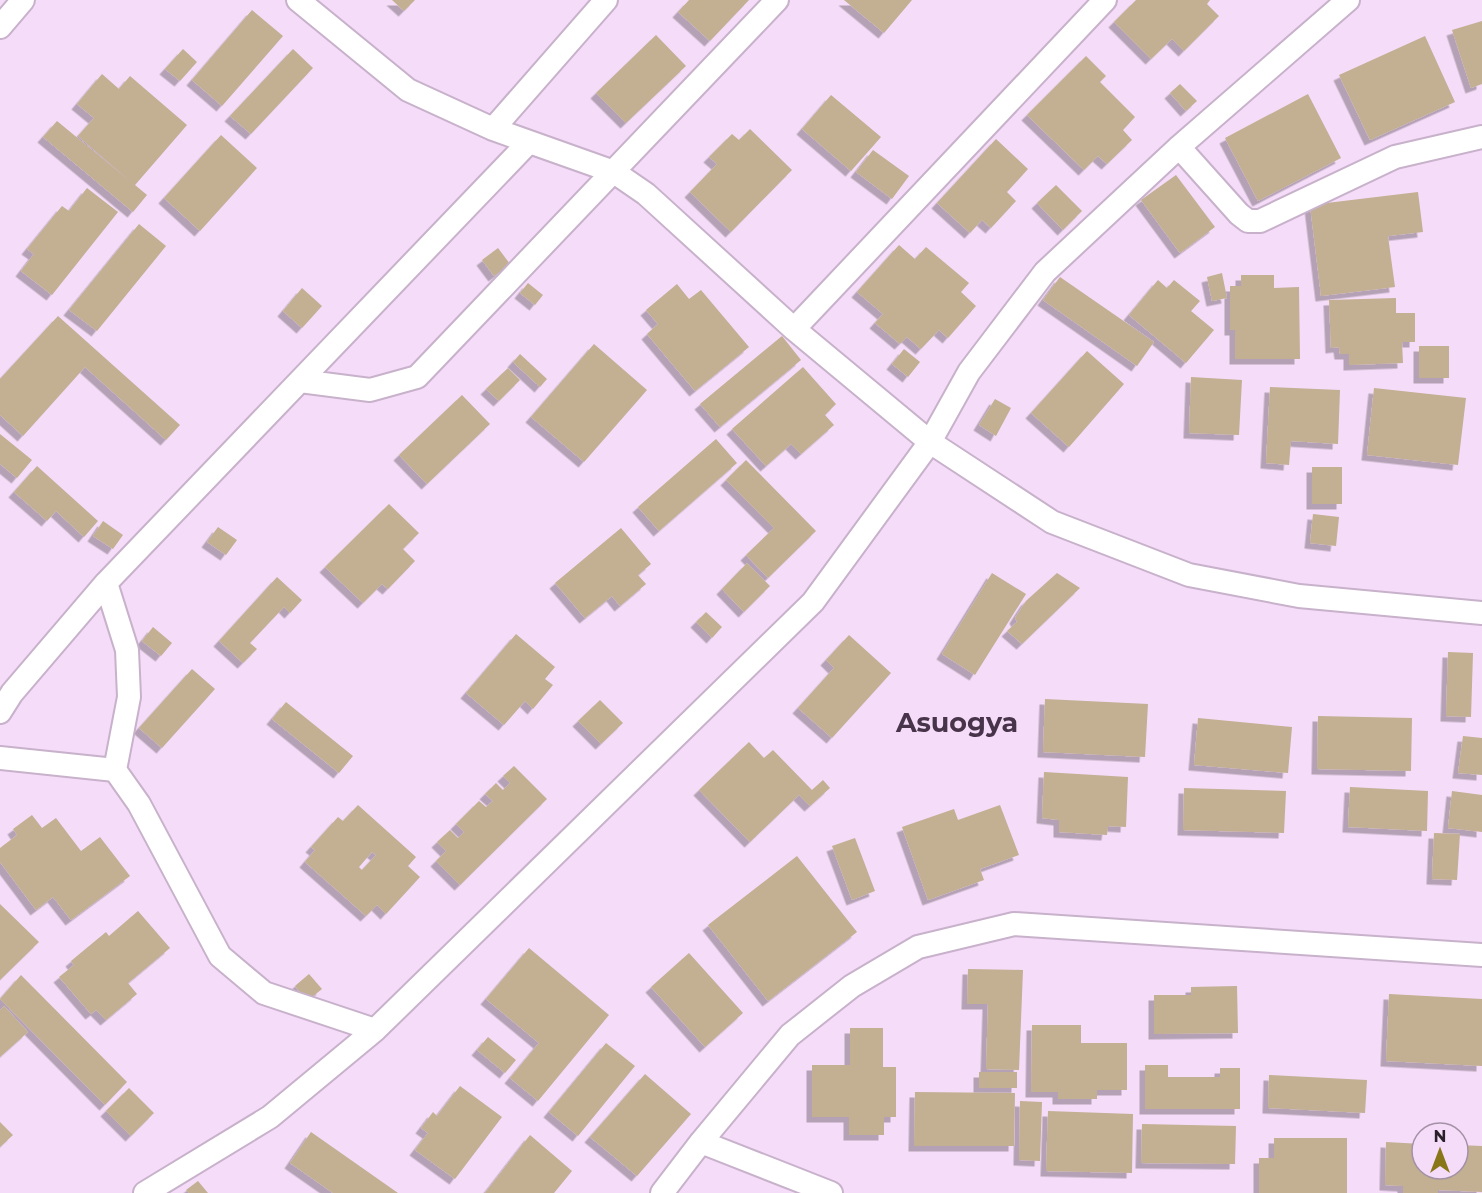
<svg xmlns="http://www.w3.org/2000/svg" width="1482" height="1193" font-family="Montserrat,sans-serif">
<defs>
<filter id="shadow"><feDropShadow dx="-5.5" dy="5.5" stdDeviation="0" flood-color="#0004"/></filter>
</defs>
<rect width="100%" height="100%" fill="#f5dcf8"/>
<path fill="#c3af92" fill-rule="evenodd" filter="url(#shadow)" d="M392 0H415L404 11Z
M689 0H749L710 41 678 12Z
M844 0H912L884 33Z
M1136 0H1210L1207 4 1219 16 1184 51 1172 39 1151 59 1114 22Z
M252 10 283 36 222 106 192 80Z
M1482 21V84L1471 88 1452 30Z
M656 35 686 66 626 123 596 93Z
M1425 36 1455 102 1370 140 1339 75Z
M183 49 197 62 180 81 165 69Z
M293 49 313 68 251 134 230 116Z
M1086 56 1106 76 1100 82 1135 117 1123 130 1132 140 1107 164 1098 156 1084 170 1027 115Z
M102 74 119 89 130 76 187 125 135 185 147 195 133 212 43 137 57 121 131 182 78 136 94 118 77 104Z
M1180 84 1197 101 1186 111 1170 93Z
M1308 94 1341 158 1258 201 1225 138Z
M831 95 881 137 851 171 802 129Z
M750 129 792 170 731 232 690 192 717 164 709 157 732 134 739 140Z
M221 135 257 168 200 231 164 198Z
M996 139 1028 169 1007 192 1016 201 991 228 982 220 970 233 937 203Z
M873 150 909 176 892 199 856 172Z
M1176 175 1215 227 1180 253 1141 200Z
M1056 185 1082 211 1063 230 1037 203Z
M87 188 118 212 52 295 21 271 34 254 27 249 62 206 69 211Z
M1418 192 1423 232 1388 236 1395 287 1321 296 1310 205Z
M139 224 166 246 97 331 69 310Z
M899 245 915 259 926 247 969 283 961 292 976 306 948 338 939 330 921 349 907 337 900 344 875 323 883 314 857 292Z
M498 248 510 264 494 276 482 260Z
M1222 273 1227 298 1212 301 1207 277Z
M1241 275H1274V288L1299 287 1300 359H1235V330H1230V286H1241Z
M1060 277 1154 342 1137 366 1043 300Z
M1158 280 1167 288 1174 280 1200 301 1191 311 1214 330 1186 363 1129 315Z
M528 283 543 295 535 305 520 293Z
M677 284 689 299 701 290 749 347 695 391 647 334 658 324 646 310Z
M302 288 322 306 302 328 283 311Z
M1396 298V313H1415V342H1402L1403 363 1349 365V354H1340L1339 347 1331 348 1329 300Z
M58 316 180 425 166 440 85 367 23 436 0 415V379Z
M782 336 801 360 720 427 700 404Z
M594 344 647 390 584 462 531 417Z
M1419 346H1449V378H1419Z
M904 349 920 362 908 377 892 364Z
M1087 351 1124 384 1069 447 1031 413Z
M520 354 547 379 540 387 513 362Z
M803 367 836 404 825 415 834 425 801 454 791 444 766 466 732 429Z
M508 368 520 380 499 401 486 389Z
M1191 377 1242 380 1239 435 1189 433Z
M1270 387 1340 390 1338 444 1291 441 1289 465 1266 463Z
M1374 388 1466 398 1458 465 1367 455Z
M462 395 490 424 427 484 399 455Z
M995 399 1011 408 996 436 979 425Z
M0 434 32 460 17 478 0 464Z
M716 439 737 463 659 531 638 507Z
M746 460 816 531 768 578 746 555 774 528 726 480Z
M37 466 98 521 84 537 56 511 47 521 14 492Z
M1312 467H1342V504H1312Z
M389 504 419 533 403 549 415 561 388 589 382 584 363 603 325 567Z
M1313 514 1339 517 1336 546 1310 543Z
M103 521 123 535 113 549 93 536Z
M218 527 237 540 226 555 207 542Z
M621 528 651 564 638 575 646 584 620 606 612 596 585 618 555 583Z
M747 563 770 586 744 612 722 589Z
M992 573 1026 594 975 675 942 654Z
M1057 573 1080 588 1022 644 1007 631 1017 622 1015 618 1026 601Z
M277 577 302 600 290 613 284 607 250 643 257 649 243 663 219 641Z
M706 612 722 627 712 638 696 622Z
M153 627 172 643 161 656 142 641Z
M516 634 555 667 545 679 553 685 533 709 525 701 504 725 466 693Z
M849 635 891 673 832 738 798 708 834 668 826 660Z
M1448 652 1473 653 1471 717 1446 716Z
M192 669 215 689 162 748 139 728Z
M1045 699 1148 704 1145 757 1043 752Z
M600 700 623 723 601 744 578 721Z
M286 702 353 756 339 773 272 719Z
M1318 716 1412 718 1411 771 1317 769Z
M1198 718 1292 727 1288 773 1194 765Z
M1463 736 1482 738V775L1458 773Z
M749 742 764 758 773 750 812 790 823 780 830 788 810 806 799 795 750 842 699 790Z
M514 766 547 799 460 885 436 861 446 851 437 842 450 830 458 838 464 832 456 824 479 801 486 807 493 801 485 794 496 783 503 790 510 783 503 776Z
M1044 772 1128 777 1126 827 1108 826 1107 835 1059 832V820L1042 818Z
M1350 787 1428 791 1427 831 1348 827Z
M1184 788 1286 791 1284 833 1183 830Z
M1452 791 1482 795V832L1448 828Z
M358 805 416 857 408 866 420 877 386 914 377 905 366 916 305 862 315 850 311 847 338 817 343 821ZM372 852 376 855 362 870 359 867Z
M1000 805 1019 855 980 869 984 880 928 900 902 827 954 809 958 820Z
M32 815 42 828 56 818 81 851 100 837 130 876 71 920 53 897 36 910 0 862V848L17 835 13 829Z
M1434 833 1460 834 1457 880 1432 879Z
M855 838 875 891 852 900 832 846Z
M797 856 857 932 768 1001 708 925Z
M0 904 39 942 0 980Z
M138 911 170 948 128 983 137 994 106 1020 96 1010 91 1014 59 977 74 965 71 961 106 932 109 936Z
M529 948 609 1015 538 1101 510 1078 539 1043 486 999Z
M689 953 743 1013 705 1047 651 987Z
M968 969 1023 970 1019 1070 986 1069 988 1004H967Z
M309 974 322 989 307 1001 295 986Z
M21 975 127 1082 105 1105 0 999Z
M1237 986 1238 1033 1154 1034V995H1191V987Z
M1389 994 1482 999V1066L1386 1061Z
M4 1006 28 1032 0 1057V1010Z
M1032 1025H1081V1043H1127V1090H1097V1099H1058V1092H1031Z
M850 1028H883V1067H896V1117H884V1135H849V1117H812V1065H850Z
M488 1037 516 1060 505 1073 477 1050Z
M606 1043 635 1066 578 1136 549 1112Z
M1145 1065H1168V1077H1220V1068H1240V1109H1145Z
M979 1072H1017V1088H979Z
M645 1074 691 1114 637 1176 590 1137Z
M1269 1075 1367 1080 1365 1113 1268 1108Z
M460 1086 502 1117 455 1179 415 1150 428 1133 421 1128 433 1112 437 1116Z
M129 1088 154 1113 131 1136 106 1111Z
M915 1092 1015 1093 1014 1146H914Z
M1020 1101 1042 1102 1040 1161 1019 1160Z
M1048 1111 1133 1114 1132 1173 1046 1171Z
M0 1122 13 1135 0 1147Z
M1142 1124 1236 1126 1235 1164 1141 1163Z
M311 1132 398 1193H333L290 1163Z
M530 1135 572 1171 554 1193H485Z
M1274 1138H1347V1193H1259V1158H1274Z
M1386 1142 1422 1144V1169H1458V1145L1482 1146V1192L1438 1190V1193H1403V1186L1385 1185Z
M198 1181 208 1193H189L186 1190Z"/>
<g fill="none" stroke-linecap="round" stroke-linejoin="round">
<defs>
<path id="street" d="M298 0 408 90 493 129 614 172 646 194 794 329 930 442 1052 522 1189 575 1299 596 1482 613
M0 27 23 0
M493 129 606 0
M1179 147 1239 214 1248 221H1260L1395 157 1482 137
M794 329 1105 0
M300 381 370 390 417 377 777 0
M106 583 127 650 129 697 115 770
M0 712 12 693 106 583 529 142
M0 758 115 770 139 804 220 956 264 993 375 1030
M701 1142 831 1193
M145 1193 270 1117 375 1030 813 602 930 442 969 372 1045 272 1179 147 1348 0
M662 1193 701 1142 790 1035 852 986 918 947 1014 924 1482 955"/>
</defs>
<use href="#street" stroke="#c8b1cb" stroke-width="26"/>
<use href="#street" stroke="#fff" stroke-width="22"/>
</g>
<g text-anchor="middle" stroke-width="6" stroke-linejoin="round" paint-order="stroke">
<g font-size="27" font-weight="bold" fill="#47344a" stroke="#f5dcf8">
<text x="957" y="732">Asuogya</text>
</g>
</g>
<g transform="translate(1440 1151)"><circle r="28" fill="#f5dcf8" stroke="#a391a6" stroke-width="1.5"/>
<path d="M0-4.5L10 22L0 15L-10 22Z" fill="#897619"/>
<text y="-9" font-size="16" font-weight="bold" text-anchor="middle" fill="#29202a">N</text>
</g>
</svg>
